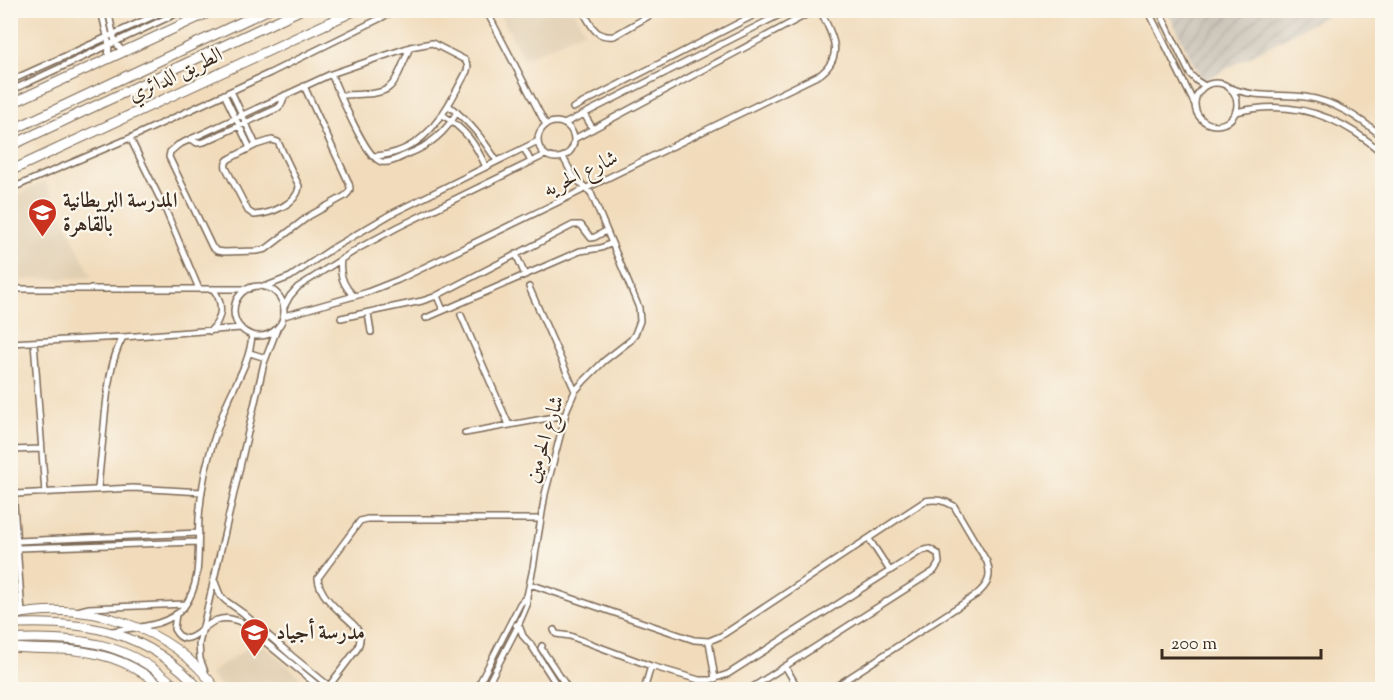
<svg xmlns="http://www.w3.org/2000/svg" width="1393" height="700" font-family="'Sorts Mill Goudy',Amiri,serif">
<defs>
<pattern id="industrial-furrows" width="10" height="10" patternUnits="userSpaceOnUse" patternTransform="scale(1.5)"><rect width="10" height="10" fill="#cac3b8"/><path d="M-1 1l2-2M0 10L10 0M9 11l2-2" fill="none" stroke="#aea89e"/></pattern>
</defs>
<rect width="100%" height="100%" fill="#fbf7ec"/>
<filter id="ink" filterUnits="userSpaceOnUse"><feTurbulence type="fractalNoise" baseFrequency=".0167" numOctaves="2"/><feDisplacementMap in="SourceGraphic" scale="12" xChannelSelector="R" yChannelSelector="G"/><feConvolveMatrix kernelMatrix="1 2 1 2 8 2 1 2 1" color-interpolation-filters="sRGB"/></filter>
<filter id="wash" filterUnits="userSpaceOnUse"><feTurbulence type="fractalNoise" baseFrequency=".008" numOctaves="4" result="noise"/><feDisplacementMap in="SourceGraphic" scale="24" xChannelSelector="R" yChannelSelector="G"/><feGaussianBlur stdDeviation="1.35" result="paint"/><feColorMatrix in="noise" values="0 0 0 0 0 0 0 0 0 0 0 0 0 0 0 0 0 1.4 0 .05"/><feComposite in="paint" operator="in"/></filter>
<g filter="url(#wash)">
<rect width="100%" height="100%" fill="#f1dbbb"/>
<path fill="#e0ceb1" d="M498 11H575L584 31 524 59Z
M45 181 92 277 11 280V198Z
M258 641 314 689H221L210 673Z"/>
<path fill="url(#industrial-furrows)" d="M1167 11H1335L1203 81Z"/>
</g>
<g filter="url(#ink)">
<g fill="none" stroke-linecap="round" stroke-linejoin="round">
<defs>
<path id="street" d="M101 10 109 45 108 59
M108 10 115 42 123 52
M486 10 546 125
M582 10C592 24 593 38 614 36L659 10
M1148 10 1194 103
M1159 10 1190 74 1197 81 1205 86
M331 74C339 91 365 159 382 162 390 164 401 157 408 154 429 146 446 132 457 112
M10 81 167 10
M1195 104a21 21 0 1 1 42 0a21 21 0 1 1-42 0Z
M304 86 348 181C351 188 351 191 345 196L309 216 266 249 257 251 224 252 217 251 212 247 169 157 170 152 178 145 331 74 410 47 432 43 465 60 468 66 467 71C445 112 425 155 372 156
M1231 88C1254 98 1280 94 1305 97 1335 101 1359 118 1382 136
M10 91 184 10
M231 91 256 145
M224 94 250 148
M341 95C393 93 390 96 410 47
M449 106C471 123 482 138 497 161
M573 108 764 10
M1236 112C1292 99 1340 115 1382 153
M584 114 593 129
M443 115C466 131 474 141 486 167
M538 140a18 18 0 1 1 36 0a18 18 0 1 1-36 0Z
M564 124 789 10
M130 138 166 211 199 289
M191 139 197 143 204 142 278 108 281 105 285 95
M574 139 815 10
M272 140 278 142 299 186C298 204 270 214 254 215L248 211 226 168C225 164 226 160 231 158L256 145Z
M524 148 531 162
M10 189 130 138 270 73 397 10
M516 254 525 275
M341 260C339 274 343 286 354 296
M234 311a25 25 0 1 1 50 0a25 25 0 1 1-50 0Z
M264 287 290 277 333 248 391 214 538 141
M529 287 575 391
M10 289H249
M437 296 443 310
M284 307 290 296 298 287 359 248 398 227 545 155
M368 313 371 332
M461 315 509 425
M284 316 365 293 398 280 821 74C846 54 831 33 820 10
M341 318 422 301 434 297 573 225H581L591 238 595 237 606 231
M426 318 580 251 601 248 612 243
M210 331C223 319 224 303 213 289
M34 342 45 493
M10 343 123 337 241 328
M250 353 266 358
M465 433 565 415
M10 449 22 613
M11 450 41 449
M98 489C100 464 103 440 105 415 108 388 110 361 123 337
M15 494 133 488 202 492
M869 539 890 571
M17 541 199 533
M18 548 198 542
M215 582 220 595 226 601 243 613 292 656 329 686 331 690
M10 583 13 615
M530 584 694 640 709 641 721 636 925 501C936 499 944 500 954 506L987 562C992 577 988 585 976 595L830 690
M77 611 89 608 185 604
M176 614 174 629C187 653 203 624 217 620 226 617 233 619 241 622L323 690
M516 625 520 628 523 636 531 645 560 690
M554 630 556 634 570 636 651 666 699 680H710L728 674 921 551 930 549 938 554 939 563 934 571 748 690
M112 631C135 627 168 627 184 607 203 582 197 548 199 518 200 503 202 488 205 473 210 449 218 426 227 403 237 380 250 361 252 335
M709 641 715 679
M542 646 541 648 569 690
M785 666 799 690
M205 672 200 659 199 644 264 363 277 329
M326 690 357 649C362 640 361 633 355 626 342 613 319 597 318 578L360 521 367 519H541
M476 690 520 604 527 596
M485 690 518 626 527 605V596L533 568 545 494 567 409 575 391 584 381 604 361 631 340 635 334 640 321 639 308 591 193 573 176 563 157
M644 690 651 666"/>
<path id="secondary" d="M10 616C86 599 171 626 217 690
M10 624C86 620 148 631 201 690
M10 639C79 636 128 641 180 690
M10 647C31 650 51 648 71 650 106 653 139 666 165 690"/>
<path id="highway" d="M10 104 214 10
M10 131 267 10
M10 146 300 10
M10 171 356 10"/>
</defs>
<use href="#street" stroke="#7b6855" stroke-width="8"/>
<use href="#secondary" stroke="#7b6855" stroke-width="10"/>
<use href="#highway" stroke="#7b6855" stroke-width="11"/>
<use href="#street" stroke="#fff" stroke-width="5"/>
<use href="#secondary" stroke="#fff" stroke-width="8"/>
<use href="#highway" stroke="#fff" stroke-width="9"/>
</g>
</g>
<defs>
<symbol id="school-pin" viewBox="-11 -11 22 30"><path d="M0 17L-7.5 6A9.5 9.5 0 1 1 7.5 6Z" fill="#c8321e" stroke="#fbf7ec"/><path d="M0-5L7-2L0 1L-7-2ZM-4 1L0 2.5L4 1V4Q0 6-4 4Z" fill="#fff"/></symbol>
</defs>
<g fill-rule="evenodd">
<use href="#school-pin" x="26" y="196" width="33" height="45"/>
<use href="#school-pin" x="238" y="616" width="33" height="45"/>
</g>
<g text-anchor="middle" stroke-width="4.5" stroke-linejoin="round" paint-order="stroke">
<g font-size="21" fill="#3b2a1e" stroke="#fbf7ec">
<text transform="translate(175 74) rotate(-25)" y="7">الطريق الدائري</text>
<text transform="translate(580 173) rotate(-26)" y="7">شارع الحريه</text>
<text transform="translate(544 439) rotate(-73)" y="7">شارع الحرمين</text>
</g>
<g font-size="21" font-weight="bold" fill="#3b2a1e" stroke="#fbf7ec" text-anchor="start">
<text x="63" y="207">المدرسة البريطانية<tspan x="63" dy="24">بالقاهرة</tspan></text>
<text x="276" y="639">مدرسة أجياد</text>
</g>
</g>
<rect width="1393" height="700" fill="none" stroke="#fbf7ec" stroke-width="36"/>
<path d="M1162 649v9h159v-9" fill="none" stroke="#3b2a1e" stroke-width="3"/>
<text x="1171" y="649" font-size="18" fill="#3b2a1e" stroke="#fbf7ec" stroke-width="4.5" paint-order="stroke">200 m</text>
</svg>
